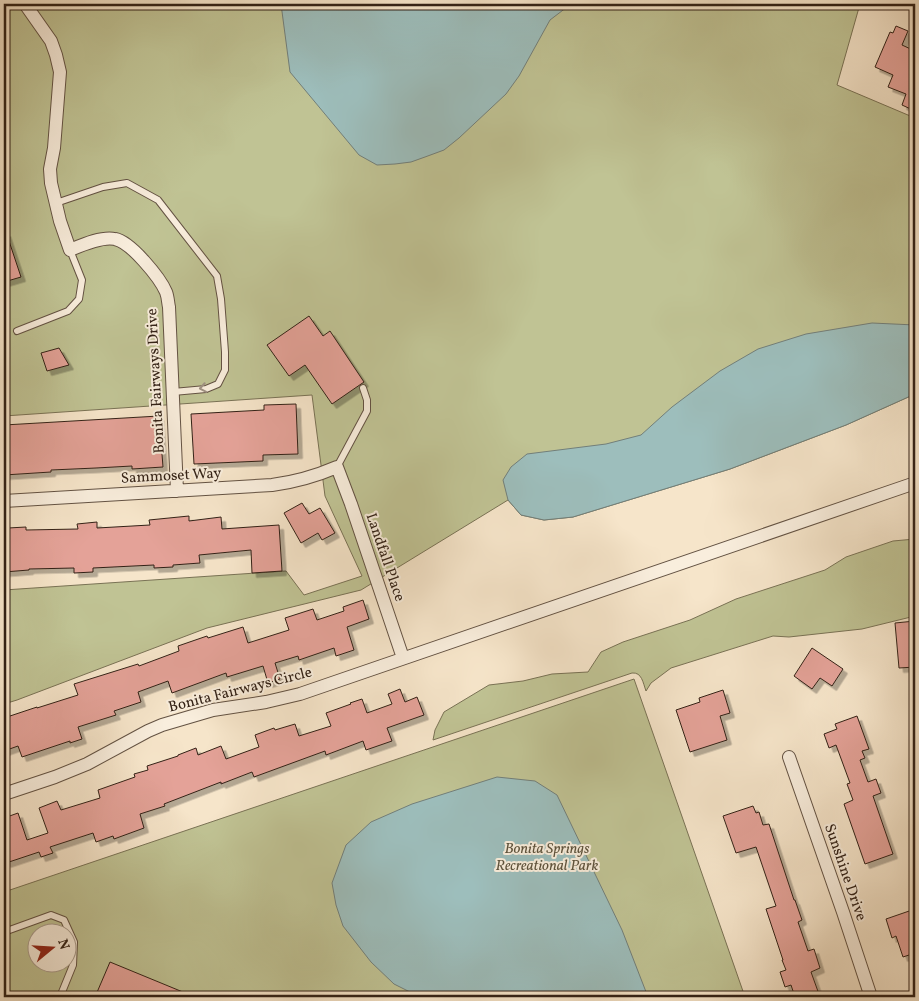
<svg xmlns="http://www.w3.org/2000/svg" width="919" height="1001" font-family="Vollkorn,serif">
<defs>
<filter id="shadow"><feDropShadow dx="4.5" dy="4.5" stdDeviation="0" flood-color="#0004"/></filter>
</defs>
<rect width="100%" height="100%" fill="#f6e5ca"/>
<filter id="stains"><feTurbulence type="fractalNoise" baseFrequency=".004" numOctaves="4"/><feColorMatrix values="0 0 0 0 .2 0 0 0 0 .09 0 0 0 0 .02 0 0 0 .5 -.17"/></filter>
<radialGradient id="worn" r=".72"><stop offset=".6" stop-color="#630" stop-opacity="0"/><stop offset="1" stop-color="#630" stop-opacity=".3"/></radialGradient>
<path fill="#c0c394" stroke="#797255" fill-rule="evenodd" d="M9 4H860L837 85 915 118V394L846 425 730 469 573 517 544 520 521 515 508 500 361 590 207 628 17 700 4 704V590L286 571 304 595 362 576 325 496 312 395 4 416V8Z
M915 539V616L862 629 789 637 773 636 671 668 651 683 646 691C643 683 642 672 632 673L433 740 435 730 444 712 489 685 523 681 552 674 588 672 601 652 623 642 690 620 736 599 825 570 846 557 893 541Z
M634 679 745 997H4V892ZM38 934H68V964H38Z"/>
<path fill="#9dbebc" stroke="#727f7a" d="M281 4H571L550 20 519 76 506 94 459 138 444 150 425 157 411 162 395 164 377 165 359 155 290 72Z
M872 323 915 325V394L846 425 730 469 573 517 544 520 521 515 508 500 503 480 511 467 527 454 606 444 641 435 672 407 720 371 758 349 806 334Z
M497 777 535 781 557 795 622 930 648 997H420L394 984 371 962 343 926 336 905 332 883 346 845 371 822 412 804Z"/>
<path fill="#e4a298" stroke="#322116" filter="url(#shadow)" d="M896 26 908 31 902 45 915 51V111L902 105 906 94 888 87 893 75 875 67 890 32 893 33Z
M6 232 21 277 4 282V233Z
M309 316 323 336 330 331 364 382 332 404 305 365 289 376 267 345Z
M59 348 69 365 47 371 41 353Z
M296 404 298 454 263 455V461L194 464 191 414 264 410V405Z
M159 416 163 467 132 469V466L96 468 51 470V472L4 475V425Z
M302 503 309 514 320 508 335 533 322 540 318 533 301 543 284 513Z
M189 516V521L221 517 222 529 279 525 282 571 252 573 251 550 199 555 200 563 173 565V567L154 568V565L93 568V572L74 573V568L29 569V570L4 572V552H9L8 528 26 527V530L78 529 77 524 97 522V528L150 525 149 520Z
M363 600 369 619 347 627 354 650 336 656 334 648 299 660 298 656 275 663 280 679 268 683 263 666 227 677 226 673 172 693 168 681 138 692 141 702 114 711 116 715 78 727 82 739 70 743V741L22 757 18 746 4 751V718L37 707V708L78 695 74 684 138 664 139 666 179 651 178 646 207 636 208 638 243 627 248 643 289 630 285 618 313 609 317 620 344 611 343 607Z
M915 621V667L899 668 895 623Z
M812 648 843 669 832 686 820 678 812 689 794 676Z
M400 689 405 702 417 697 424 715 387 728 392 741 366 750 363 741 326 755 325 751 254 777 252 772 221 784V782L164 804 165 806 140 814 144 828 114 839 113 836 96 842 93 833 50 847 53 853 41 857 39 852 6 863 4 855V818L18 813 27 840 48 833 39 808 57 801 61 810 100 798 98 790 135 777 134 774 148 770 147 766 178 756V755L196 748 198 755 221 746 226 759 259 747 255 735 274 728 275 730 295 724 299 736 331 726 326 713 351 704 350 703 362 699 367 713 392 704 388 694Z
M723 690 730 713 720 716 727 740 690 752 676 710 700 702 699 698Z
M857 716 869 749 862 751 865 758 860 760 868 782 876 779 881 793 873 796 893 854 865 864 844 804 853 800 847 784 850 783 836 745 829 748 824 734 837 729 835 724Z
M753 806 756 813 759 812 763 825 769 824 794 900H795L802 920 798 922 808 951 814 949 820 968 811 972 820 997H795L791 985 785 987 780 972 786 970 782 960H783L766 909 776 906 756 847 736 853 723 816Z
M915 909V953L903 957 896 936 892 938 886 919Z
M110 962 195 997H95Z"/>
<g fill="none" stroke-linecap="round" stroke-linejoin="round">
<defs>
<path id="lane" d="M56 203 103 187 127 183 158 200 217 276 221 299 225 352V370L218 384 206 389 173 392
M17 331 68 311 79 299 82 280 70 250
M337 467 367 411V400L363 388
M4 932 51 915 64 920 74 942 73 965 60 997"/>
<path id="street" d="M25 4 51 41 56 55 60 72 54 148 50 169 51 183 60 221 70 250C82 245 102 236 115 239 131 242 160 278 166 292 168 297 168 303 169 307L177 491
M4 501 272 485C295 482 316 476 337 467L351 504 403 658
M789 757 843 912 871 997
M4 794 55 777 87 764 148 731 162 725 213 710 266 702 300 694 915 483"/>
</defs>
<use href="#lane" stroke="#635243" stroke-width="8"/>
<use href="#street" stroke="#635243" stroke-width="14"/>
<use href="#lane" stroke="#f9eedd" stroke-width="6"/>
<use href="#street" stroke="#f9eedd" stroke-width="12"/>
</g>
<defs><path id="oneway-chevron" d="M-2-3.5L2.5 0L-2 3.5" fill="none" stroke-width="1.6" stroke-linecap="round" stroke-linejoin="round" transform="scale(1.25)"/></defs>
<use stroke="#9f9283" href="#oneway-chevron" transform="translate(203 388) rotate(170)"/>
<g text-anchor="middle" stroke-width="4" stroke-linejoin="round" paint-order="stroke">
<g font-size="15" fill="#322116" stroke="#f9eedd">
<text transform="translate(155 381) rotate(-93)" y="5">Bonita Fairways Drive</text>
<text transform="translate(171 475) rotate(-3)" y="5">Sammoset Way</text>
<text transform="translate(386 557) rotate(71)" y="5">Landfall Place</text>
<text transform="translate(240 689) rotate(-14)" y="5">Bonita Fairways Circle</text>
<text transform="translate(846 872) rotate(71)" y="5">Sunshine Drive</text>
</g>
<g font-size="15" font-style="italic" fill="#5d523c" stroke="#f9eedd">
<text x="547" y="853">Bonita Springs<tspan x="547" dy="17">Recreational Park</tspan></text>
</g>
</g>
<rect width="919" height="1001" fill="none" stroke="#f6e5ca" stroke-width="20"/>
<rect x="5" y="5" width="909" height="991" fill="none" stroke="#322116" stroke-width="2.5"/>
<rect x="10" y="10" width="899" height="981" fill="none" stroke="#322116"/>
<g transform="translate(52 948) rotate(72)"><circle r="24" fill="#f9eedd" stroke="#a99c8d"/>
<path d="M0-4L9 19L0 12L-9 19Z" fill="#8f2418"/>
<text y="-8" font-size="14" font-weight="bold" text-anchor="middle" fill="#322116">N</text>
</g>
<rect width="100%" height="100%" filter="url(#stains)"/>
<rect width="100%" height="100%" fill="url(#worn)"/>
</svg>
